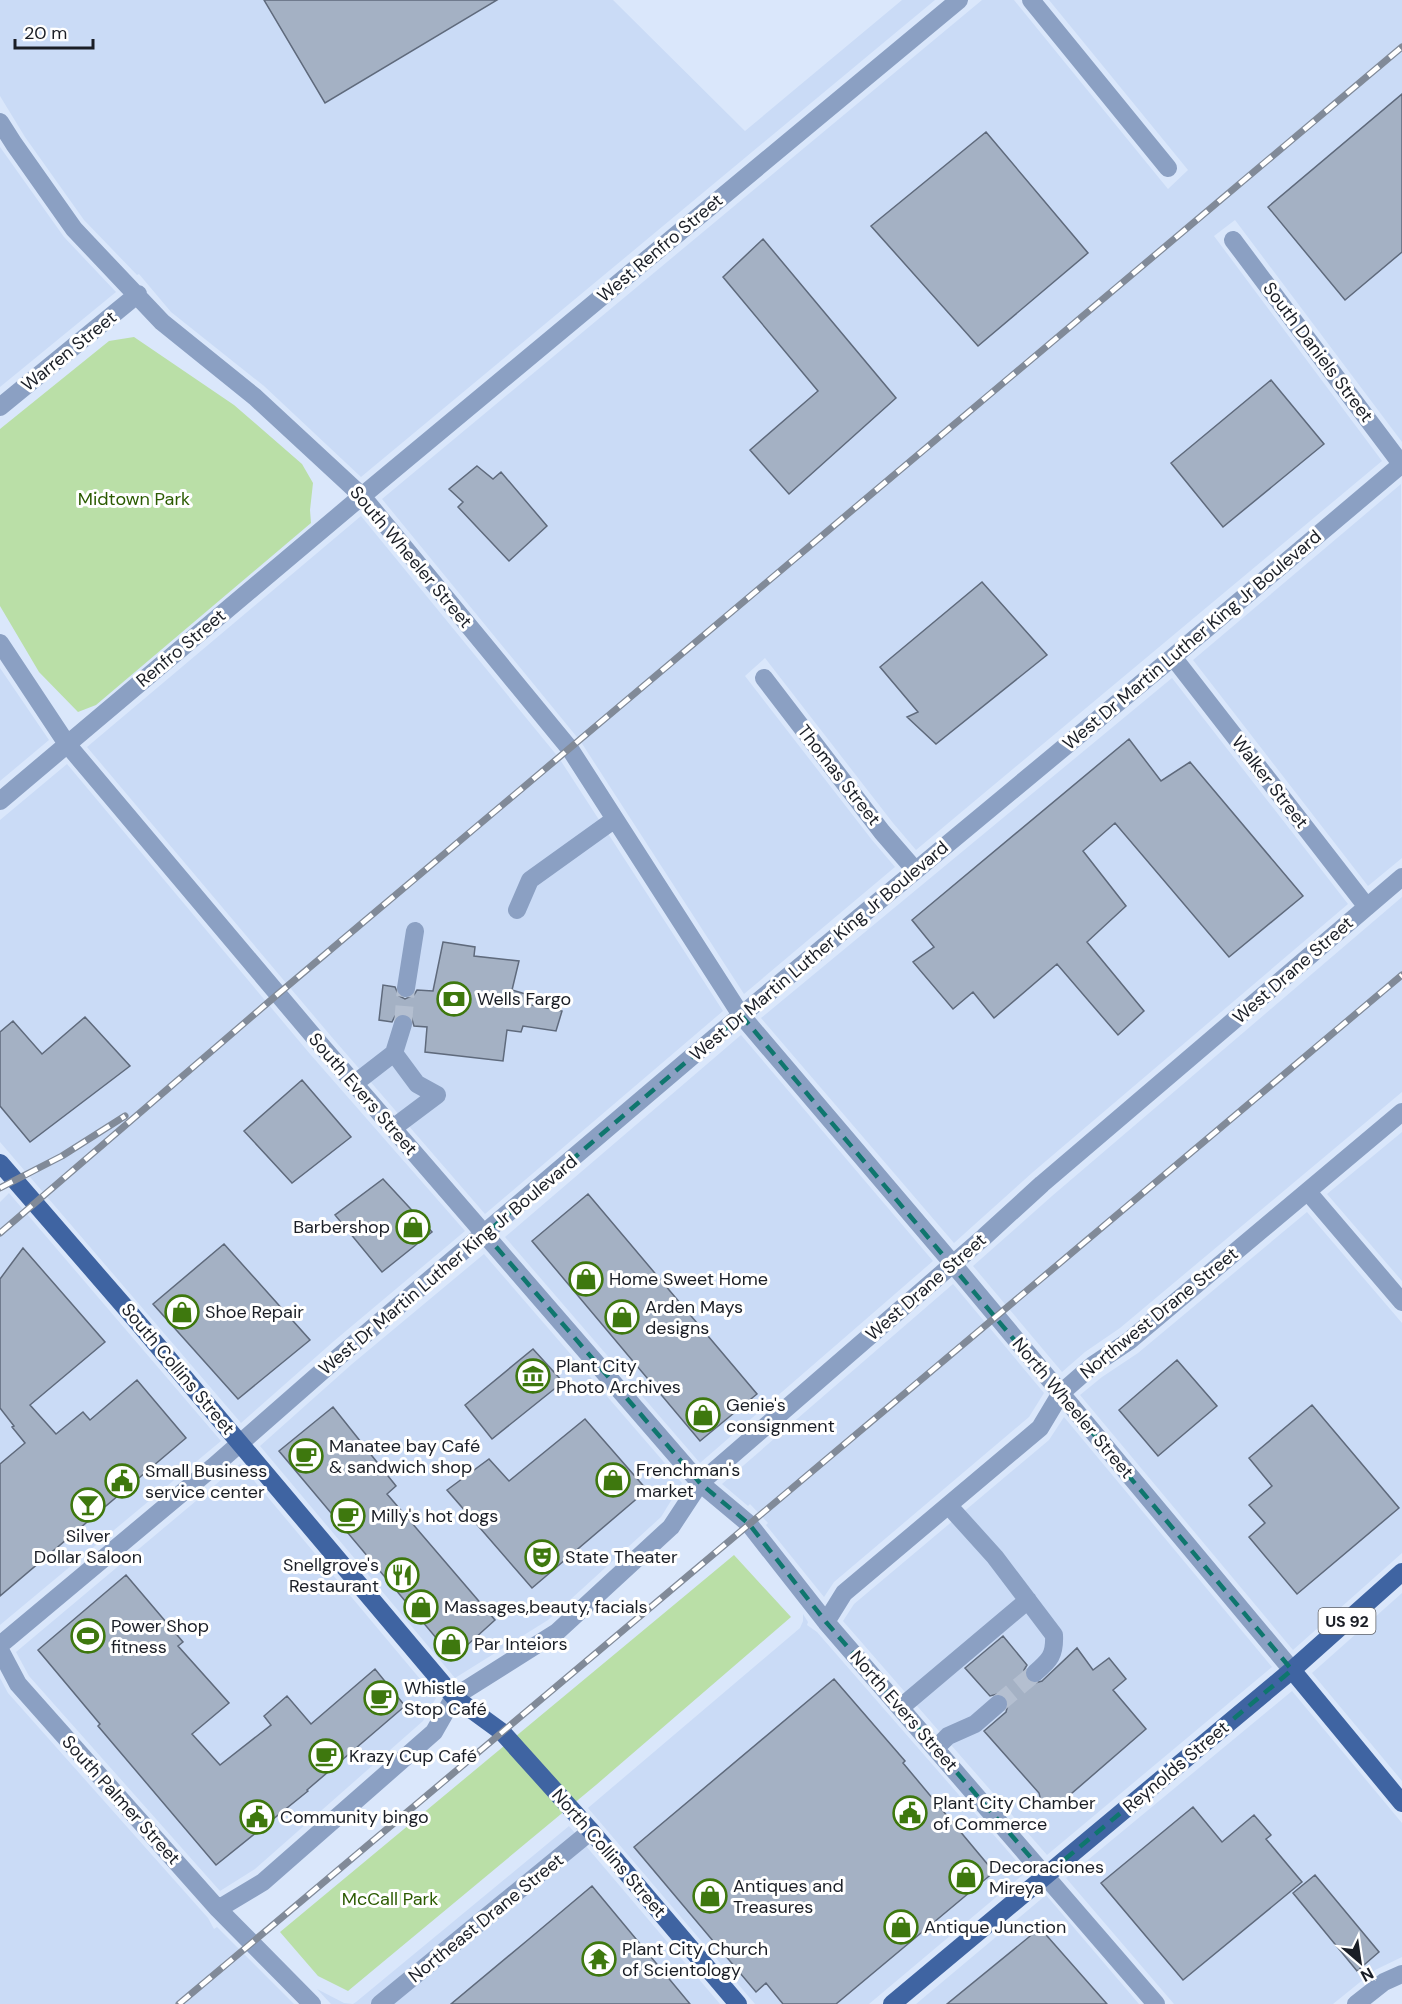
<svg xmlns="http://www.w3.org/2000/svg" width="1402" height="2004" font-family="'DM Sans',sans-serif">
<rect width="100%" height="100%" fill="#dae7fb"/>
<path fill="#cadbf6" d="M0 0H613L745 131 902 0H935L361 477 264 386 171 312 139 274 137 275 84 220 25 137 0 96Z
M982 0H1014L1168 189 1188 170 1049 0H1402V442L1235 220 1214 236 1382 461 916 850 893 823 765 658 745 676 872 840 895 867 744 994 581 742 382 499Z
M0 147 64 237 116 292 0 387Z
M1401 484 1402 858 1368 886 1193 660Z
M361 516 559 758 723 1011 485 1214 330 1035 87 747Z
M0 668 49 740 0 781Z
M1172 678 1348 904 1033 1172 954 1243 761 1018Z
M67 764 310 1054 465 1231 334 1341 241 1423 0 1142V820Z
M1402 897V1092L1120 1328 1085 1352 1062 1372 973 1266 1052 1196Z
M741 1035 933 1261 700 1463 505 1237Z
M1402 1132V1281L1327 1194Z
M9 1193 221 1441 0 1625V1202Z
M1307 1212 1402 1323V1553L1293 1650 1080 1395 1102 1377 1138 1353Z
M484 1254 682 1483 661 1517 548 1620 455 1678 260 1446 352 1364Z
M953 1284 1044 1393 1029 1417 834 1582 824 1597 766 1525 768 1523 750 1504 748 1506 722 1484Z
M1064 1417 1272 1667 1047 1855 843 1621 854 1604 1049 1440Z
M240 1464 436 1698 423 1721 255 1869 220 1891 29 1676 16 1652Z
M1402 1593V1781L1312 1673Z
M803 1614 808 1622 807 1625 817 1632 1026 1872 869 2004H755L588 1808 800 1628 803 1621Z
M0 1678 8 1693 208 1918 214 1929 217 1927 294 2004H0Z
M1292 1691 1402 1823V1957L1375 1970 1333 2004H1174L1066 1878Z
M569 1826 720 2004H331L317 1989 344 2003 353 2004 356 2002Z
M1046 1895 1139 2004H916Z"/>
<path fill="#badfa7" d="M134 337 234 405 302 464 313 483 310 510 311 523 96 705 78 712 39 672 0 606V429L109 341Z
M734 1555 791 1617 596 1785 348 1991 318 1976 280 1932Z"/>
<path fill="#a4b1c4" stroke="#5f6a7c" stroke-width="1.5" d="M264 0H497L325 103Z
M1402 94V252L1345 300 1268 207Z
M986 132 1088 253 978 346 871 226Z
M763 239 896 398 789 494 750 450 818 391 723 277Z
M1271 380 1324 444 1223 527 1171 463Z
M477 466 493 479 501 472 547 526 509 561 458 507 463 502 449 489Z
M982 582 1047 655 936 744 907 717 918 712 880 667Z
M1129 739 1161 781 1190 762 1303 896 1229 957 1115 823 1083 851 1126 906 1087 942 1144 1011 1118 1035 1057 964 994 1018 973 992 953 1009 913 962 934 947 912 920Z
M443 942 475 947 474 956 519 961 512 990 529 995 526 1004 562 1011 556 1031 523 1026 521 1032 507 1030 503 1061 425 1052 427 1027 414 1026 411 1016 401 1013 395 1016 392 1022 379 1020 383 985 395 987 399 996 405 999 414 995 417 990 433 991Z
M85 1017 130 1066 30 1142 0 1106V1032L13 1021 42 1054Z
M302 1080 351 1137 292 1183 244 1131Z
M383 1179 432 1232 382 1272 335 1215Z
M588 1194 757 1394 700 1441 532 1241Z
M224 1244 310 1340 238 1399 153 1304Z
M23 1248 105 1342 30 1405 56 1434 83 1412 90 1420 137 1380 186 1438 0 1596V1464L25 1443 12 1427 14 1426 0 1408V1279Z
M533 1349 563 1382 492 1439 465 1405Z
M1177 1360 1217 1406 1158 1456 1119 1410Z
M1312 1405 1399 1508 1297 1594 1249 1537 1265 1523 1249 1505 1272 1486 1249 1458Z
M333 1407 396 1486 387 1494 495 1620 453 1658 279 1451Z
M585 1419 647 1490 532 1588 447 1490 489 1459 509 1481Z
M126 1575 183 1642 178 1646 229 1703 192 1734 220 1765 271 1725 264 1716 287 1696 311 1724 375 1669 405 1706 307 1790 308 1791 216 1865 98 1726 100 1724 38 1650Z
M1003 1636 1027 1665 1024 1670V1676L1027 1681 1032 1684 1042 1681 1077 1648 1093 1670 1109 1658 1126 1679 1113 1690 1146 1729 1071 1794 1067 1805H1042L1039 1793 984 1731 1006 1712 1009 1701 1006 1696 1001 1693 990 1696 965 1668Z
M834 1679 905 1761 903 1763 994 1872 836 2004H783L766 1983 756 1992 634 1847Z
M1193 1807 1222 1842 1254 1815 1271 1835 1266 1839 1302 1882 1183 1980 1101 1883Z
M1315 1875 1379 1952 1357 1971 1293 1893Z
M592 1886 690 2004H451L529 1939Z
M1040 1928 1107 2004H947Z"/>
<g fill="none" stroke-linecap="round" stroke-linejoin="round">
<path stroke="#b4bfd0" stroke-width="18" stroke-dasharray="18 9" stroke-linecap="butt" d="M403 1024 406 988
M998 1704 1035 1673"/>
<path stroke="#8ba0c3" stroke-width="18" d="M1031 0 1168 168
M0 122 14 144 74 229 162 322 255 397 362 496 570 749 741 1015 953 1264 1292 1670
M1233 240 1402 465
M0 407 138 294
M0 643 67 744 320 1044 700 1483 749 1524 826 1622 1156 2004
M1173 657 1367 907
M764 678 882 832 915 870
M0 801 362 496 959 0
M517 910 530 880 615 819
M406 988 415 931
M354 1084 394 1053 403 1024
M393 1128 437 1095 417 1084 394 1053
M1308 1192 1402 1302
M949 1506 995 1557 1054 1635C1055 1655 1050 1660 1035 1673
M826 1622 844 1593 1040 1428 1061 1393 1093 1365 1129 1341 1402 1112
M0 1645 213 1467 343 1353 715 1037 1173 657 1402 464
M0 1650 18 1684 218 1909 312 2004
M900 1708 1028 1600
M936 1748 948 1736 975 1724 998 1704
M218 1909 263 1882 434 1732 454 1697 557 1632 671 1527 700 1483 984 1237 1042 1184 1402 877
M380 2004 591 1831
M1356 2004 1384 1982 1402 1974"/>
<path stroke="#3f64a2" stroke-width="18" d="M0 1163 124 1306 454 1697 502 1732 591 1831 738 2004
M1292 1670 1402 1803
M892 2004 1292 1670 1402 1572"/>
<defs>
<path id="rail" d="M0 1188 62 1156 125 1116
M0 1233 278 994 1402 47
M179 2004 1402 975"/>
</defs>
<use href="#rail" stroke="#818a98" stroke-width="7"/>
<use href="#rail" stroke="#fff" stroke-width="4.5" stroke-dasharray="14" stroke-linecap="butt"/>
</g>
<path fill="none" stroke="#0f766e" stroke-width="4.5" stroke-dasharray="12 8" stroke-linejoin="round" d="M741 1015 1292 1670 1046 1875 826 1622 749 1524 700 1483 485 1234Z"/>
<defs>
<symbol id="bank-ring" viewBox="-11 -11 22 22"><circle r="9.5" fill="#fff" stroke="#3e780e" stroke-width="1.5"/><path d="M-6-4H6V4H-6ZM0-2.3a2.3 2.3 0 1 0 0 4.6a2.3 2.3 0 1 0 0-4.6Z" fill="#3e780e"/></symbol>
<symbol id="shop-ring" viewBox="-11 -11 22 22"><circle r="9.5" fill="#fff" stroke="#3e780e" stroke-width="1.5"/><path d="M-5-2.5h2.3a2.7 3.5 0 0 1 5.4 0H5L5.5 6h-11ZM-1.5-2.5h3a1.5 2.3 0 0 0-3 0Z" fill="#3e780e"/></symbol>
<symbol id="museum-ring" viewBox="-11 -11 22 22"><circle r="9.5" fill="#fff" stroke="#3e780e" stroke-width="1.5"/><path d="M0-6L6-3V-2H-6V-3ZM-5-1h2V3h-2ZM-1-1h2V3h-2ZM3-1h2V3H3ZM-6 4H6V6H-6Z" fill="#3e780e"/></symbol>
<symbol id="cafe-ring" viewBox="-11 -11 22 22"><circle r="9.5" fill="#fff" stroke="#3e780e" stroke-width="1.5"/><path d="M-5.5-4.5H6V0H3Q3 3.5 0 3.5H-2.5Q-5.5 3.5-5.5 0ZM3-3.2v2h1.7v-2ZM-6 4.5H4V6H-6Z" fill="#3e780e"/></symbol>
<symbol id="civic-ring" viewBox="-11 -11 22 22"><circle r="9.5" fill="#fff" stroke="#3e780e" stroke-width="1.5"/><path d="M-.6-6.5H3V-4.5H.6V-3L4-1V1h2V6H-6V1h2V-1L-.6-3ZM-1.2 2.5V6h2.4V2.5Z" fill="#3e780e"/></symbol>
<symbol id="bar-ring" viewBox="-11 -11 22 22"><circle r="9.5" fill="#fff" stroke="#3e780e" stroke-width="1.5"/><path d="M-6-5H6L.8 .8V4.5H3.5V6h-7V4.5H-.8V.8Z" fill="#3e780e"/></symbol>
<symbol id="theatre-ring" viewBox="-11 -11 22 22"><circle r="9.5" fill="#fff" stroke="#3e780e" stroke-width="1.5"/><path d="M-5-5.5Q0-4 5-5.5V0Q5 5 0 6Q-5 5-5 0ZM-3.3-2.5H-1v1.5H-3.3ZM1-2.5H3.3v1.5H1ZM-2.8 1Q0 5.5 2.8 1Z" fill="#3e780e"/></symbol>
<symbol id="restaurant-ring" viewBox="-11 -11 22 22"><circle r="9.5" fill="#fff" stroke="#3e780e" stroke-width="1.5"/><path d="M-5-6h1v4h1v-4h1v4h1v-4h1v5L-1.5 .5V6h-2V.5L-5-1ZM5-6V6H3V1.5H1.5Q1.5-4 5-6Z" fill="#3e780e"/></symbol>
<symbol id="stadium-ring" viewBox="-11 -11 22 22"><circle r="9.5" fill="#fff" stroke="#3e780e" stroke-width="1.5"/><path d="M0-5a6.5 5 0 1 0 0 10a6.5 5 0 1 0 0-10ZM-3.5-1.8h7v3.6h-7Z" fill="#3e780e"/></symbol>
<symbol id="temple-ring" viewBox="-11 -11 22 22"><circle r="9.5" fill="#fff" stroke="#3e780e" stroke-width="1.5"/><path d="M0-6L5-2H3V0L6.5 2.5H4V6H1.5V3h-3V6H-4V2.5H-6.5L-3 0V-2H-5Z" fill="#3e780e"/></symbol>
</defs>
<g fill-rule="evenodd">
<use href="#bank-ring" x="435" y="980" width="38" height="38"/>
<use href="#shop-ring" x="394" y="1208" width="38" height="38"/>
<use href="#shop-ring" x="567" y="1260" width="38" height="38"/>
<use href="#shop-ring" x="163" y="1293" width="38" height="38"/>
<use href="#shop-ring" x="603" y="1298" width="38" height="38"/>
<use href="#museum-ring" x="514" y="1357" width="38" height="38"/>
<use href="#shop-ring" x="684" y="1396" width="38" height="38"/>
<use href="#cafe-ring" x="287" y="1437" width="38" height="38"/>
<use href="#shop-ring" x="594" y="1461" width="38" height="38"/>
<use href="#civic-ring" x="103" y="1462" width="38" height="38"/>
<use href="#bar-ring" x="69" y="1486" width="38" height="38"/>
<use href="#cafe-ring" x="329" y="1497" width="38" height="38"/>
<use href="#theatre-ring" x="523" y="1538" width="38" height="38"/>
<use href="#restaurant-ring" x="383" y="1556" width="38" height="38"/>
<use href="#shop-ring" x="402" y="1588" width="38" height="38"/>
<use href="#stadium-ring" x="69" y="1617" width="38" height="38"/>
<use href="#shop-ring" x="432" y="1625" width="38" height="38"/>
<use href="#cafe-ring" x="362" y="1679" width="38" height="38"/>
<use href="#cafe-ring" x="307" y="1737" width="38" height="38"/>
<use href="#civic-ring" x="891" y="1794" width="38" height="38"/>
<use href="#civic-ring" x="238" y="1798" width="38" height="38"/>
<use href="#shop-ring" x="947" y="1858" width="38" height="38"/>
<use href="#shop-ring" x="691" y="1877" width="38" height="38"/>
<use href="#shop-ring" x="882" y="1908" width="38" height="38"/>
<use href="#temple-ring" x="580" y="1940" width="38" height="38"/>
</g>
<g text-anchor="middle" stroke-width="6" stroke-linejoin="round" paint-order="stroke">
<rect fill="#fff" stroke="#5f6267" stroke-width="1.5" x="1318.5" y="1608" width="57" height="26" rx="4.5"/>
<g font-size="16" font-weight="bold" fill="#1a1e26">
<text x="1347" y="1627">US 92</text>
</g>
<g font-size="18" fill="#1a1e26" stroke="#fff">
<text transform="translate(660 248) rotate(-40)" y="6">West Renfro Street</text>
<text transform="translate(69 351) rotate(-39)" y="6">Warren Street</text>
<text transform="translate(1318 352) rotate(53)" y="6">South Daniels Street</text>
<text transform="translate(411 557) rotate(50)" y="6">South Wheeler Street</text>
<text transform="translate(1192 640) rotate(-40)" y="6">West Dr Martin Luther King Jr Boulevard</text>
<text transform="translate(181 648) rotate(-40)" y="6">Renfro Street</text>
<text transform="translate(839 775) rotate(52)" y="6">Thomas Street</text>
<text transform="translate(1270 782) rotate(52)" y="6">Walker Street</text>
<text transform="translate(819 951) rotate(-40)" y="6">West Dr Martin Luther King Jr Boulevard</text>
<text transform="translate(1293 970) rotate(-41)" y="6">West Drane Street</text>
<text transform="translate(363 1094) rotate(49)" y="6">South Evers Street</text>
<text transform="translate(448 1265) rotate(-40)" y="6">West Dr Martin Luther King Jr Boulevard</text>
<text transform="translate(926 1287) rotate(-41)" y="6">West Drane Street</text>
<text transform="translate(1159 1313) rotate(-39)" y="6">Northwest Drane Street</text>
<text transform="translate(178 1369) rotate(50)" y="6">South Collins Street</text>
<text transform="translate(1073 1408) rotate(50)" y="6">North Wheeler Street</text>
<text transform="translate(904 1711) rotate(49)" y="6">North Evers Street</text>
<text transform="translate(1176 1767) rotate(-40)" y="6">Reynolds Street</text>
<text transform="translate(121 1800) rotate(48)" y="6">South Palmer Street</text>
<text transform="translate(609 1853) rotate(49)" y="6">North Collins Street</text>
<text transform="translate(486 1918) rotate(-39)" y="6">Northeast Drane Street</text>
</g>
<g font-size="18" fill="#2b5b00" stroke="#fff">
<text x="134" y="505">Midtown Park</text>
<text x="390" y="1905">McCall Park</text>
</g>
<g font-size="18" fill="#1a1e26" stroke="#fff" text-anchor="start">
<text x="477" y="1005">Wells Fargo</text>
<text x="390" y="1233" text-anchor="end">Barbershop</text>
<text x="609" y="1285">Home Sweet Home</text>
<text x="645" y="1313">Arden Mays<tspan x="645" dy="21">designs</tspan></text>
<text x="205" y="1318">Shoe Repair</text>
<text x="556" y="1372">Plant City<tspan x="556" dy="21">Photo Archives</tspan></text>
<text x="726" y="1411">Genie's<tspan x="726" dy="21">consignment</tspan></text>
<text x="329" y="1452">Manatee bay Café<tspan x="329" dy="21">&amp; sandwich shop</tspan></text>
<text x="636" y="1476">Frenchman's<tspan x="636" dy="21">market</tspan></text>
<text x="145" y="1477">Small Business<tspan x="145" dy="21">service center</tspan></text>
<text x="371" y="1522">Milly's hot dogs</text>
<text x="88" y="1542" text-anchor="middle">Silver<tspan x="88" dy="21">Dollar Saloon</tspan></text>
<text x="565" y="1563">State Theater</text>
<text x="379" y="1571" text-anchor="end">Snellgrove's<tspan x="379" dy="21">Restaurant</tspan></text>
<text x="444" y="1613">Massages,beauty, facials</text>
<text x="111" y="1632">Power Shop<tspan x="111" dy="21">fitness</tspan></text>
<text x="474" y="1650">Par Inteiors</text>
<text x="404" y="1694">Whistle<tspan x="404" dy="21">Stop Café</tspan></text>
<text x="349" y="1762">Krazy Cup Café</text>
<text x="933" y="1809">Plant City Chamber<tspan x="933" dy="21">of Commerce</tspan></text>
<text x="280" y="1823">Community bingo</text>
<text x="989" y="1873">Decoraciones<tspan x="989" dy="21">Mireya</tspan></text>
<text x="733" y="1892">Antiques and<tspan x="733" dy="21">Treasures</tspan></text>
<text x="924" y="1933">Antique Junction</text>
<text x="622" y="1955">Plant City Church<tspan x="622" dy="21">of Scientology</tspan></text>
</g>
</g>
<g transform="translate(1360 1962) rotate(151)" stroke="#ffffff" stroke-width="4.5" paint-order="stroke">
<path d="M0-4.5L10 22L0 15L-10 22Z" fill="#1a1e26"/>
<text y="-9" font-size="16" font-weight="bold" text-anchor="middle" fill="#1a1e26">N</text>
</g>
<path d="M15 39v9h78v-9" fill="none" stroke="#1a1e26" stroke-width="3"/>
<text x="24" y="39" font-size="18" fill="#1a1e26" stroke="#ffffff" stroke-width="4.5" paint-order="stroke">20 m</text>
</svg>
